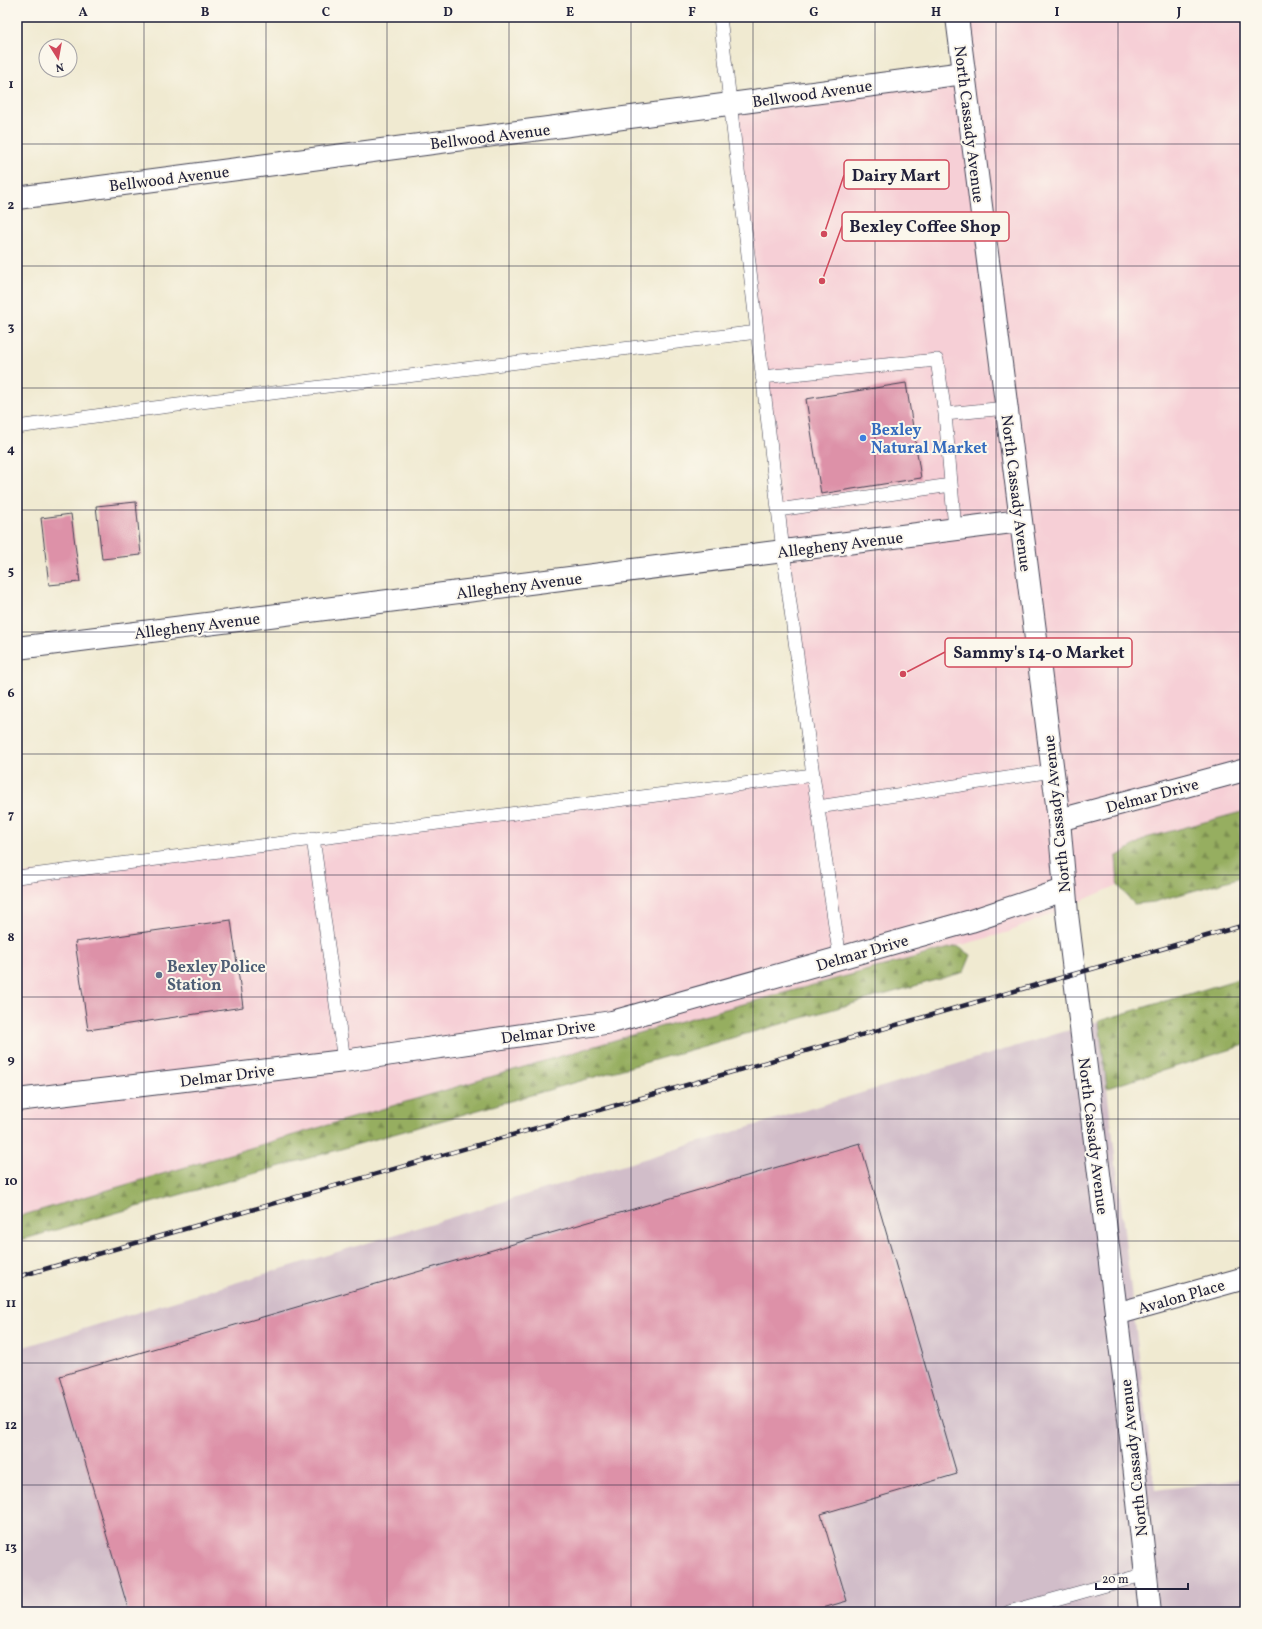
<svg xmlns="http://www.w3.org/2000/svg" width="1262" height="1629" font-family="Vollkorn,serif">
<defs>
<pattern id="forest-firs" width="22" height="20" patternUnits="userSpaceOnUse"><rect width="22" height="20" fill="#96ae60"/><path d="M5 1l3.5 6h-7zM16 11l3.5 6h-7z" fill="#7a8d50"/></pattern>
</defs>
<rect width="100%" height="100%" fill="#fbf7ec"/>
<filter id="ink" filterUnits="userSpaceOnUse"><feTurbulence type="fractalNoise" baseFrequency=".025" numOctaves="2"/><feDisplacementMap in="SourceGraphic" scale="8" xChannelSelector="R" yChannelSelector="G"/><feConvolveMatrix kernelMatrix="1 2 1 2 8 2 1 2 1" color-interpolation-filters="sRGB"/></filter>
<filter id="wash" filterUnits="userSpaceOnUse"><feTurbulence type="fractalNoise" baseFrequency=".012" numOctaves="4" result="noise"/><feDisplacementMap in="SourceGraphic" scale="16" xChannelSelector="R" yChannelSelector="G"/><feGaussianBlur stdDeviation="0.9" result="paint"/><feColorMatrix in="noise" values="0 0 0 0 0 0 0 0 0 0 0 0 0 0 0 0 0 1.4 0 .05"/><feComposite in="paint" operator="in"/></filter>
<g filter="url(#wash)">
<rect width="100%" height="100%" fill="#f0ead1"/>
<path fill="#f6cfd6" d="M955 17H1245V811L1146 838 1116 857 1118 885 1009 932 659 1027 17 1217V875L814 776 730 104 961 78Z"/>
<path fill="#d1bdc9" d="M1099 1021 1155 1490 1245 1479V1612H17V1349Z"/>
<path fill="url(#forest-firs)" stroke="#5c684e" d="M1245 811V876L1154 902 1134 904 1118 885 1116 857 1146 838Z
M957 946 971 955 964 972 17 1241V1217L659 1027Z
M1245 977V1045L1107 1088 1099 1021Z"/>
<g id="blocks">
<path fill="#dd91a8" d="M906 383 921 478 821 494 806 399Z
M136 502 141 555 102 559 96 506Z
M71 514 80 582 49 585 41 518Z
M231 920 243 1007 88 1030 75 942Z
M860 1143 957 1474 821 1514 847 1601 809 1612H129L60 1376Z"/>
</g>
</g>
<g filter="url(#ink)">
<use href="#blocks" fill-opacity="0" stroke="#414052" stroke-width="1"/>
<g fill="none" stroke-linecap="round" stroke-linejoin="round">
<defs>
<path id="service" d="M762 377 937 360 945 414
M17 427 138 410 757 332
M778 510 951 485
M955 529 945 414 1006 408
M813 775 840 959
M818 807 1052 771
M313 838 344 1061
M17 877 813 775 783 551 720 17
M1009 1612 1146 1574"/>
<path id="minor" d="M17 198 964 73
M17 648 1020 521
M1059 820 1245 770
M17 1100 344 1061 612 1022 971 921 1064 890
M1116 1314 1245 1278"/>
<path id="tertiary" d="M957 17 1059 820 1067 914 1127 1401 1150 1612"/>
</defs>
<use href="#service" stroke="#414052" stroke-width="14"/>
<use href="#minor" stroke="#414052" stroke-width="24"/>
<use href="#tertiary" stroke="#414052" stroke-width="24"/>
<use href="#service" stroke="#fff" stroke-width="13"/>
<use href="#minor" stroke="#fff" stroke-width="22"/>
<use href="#tertiary" stroke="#fff" stroke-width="22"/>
<defs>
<path id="rail" d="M17 1277 1245 925"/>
</defs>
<use href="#rail" stroke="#22223b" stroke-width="4.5"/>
<use href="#rail" stroke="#fbf7ec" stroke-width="3" stroke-dasharray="9" stroke-linecap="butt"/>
</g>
</g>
<path fill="none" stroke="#22223b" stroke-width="1" stroke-opacity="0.55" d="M144 17V1612M266 17V1612M387 17V1612M509 17V1612M631 17V1612M753 17V1612M875 17V1612M996 17V1612M1118 17V1612M17 144H1245M17 266H1245M17 388H1245M17 510H1245M17 632H1245M17 754H1245M17 875H1245M17 997H1245M17 1119H1245M17 1241H1245M17 1363H1245M17 1485H1245"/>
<circle fill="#3f7fe0" stroke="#fbf7ec" stroke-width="1.5" cx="863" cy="438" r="4"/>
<circle fill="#5c6f8a" stroke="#fbf7ec" stroke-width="1.5" cx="159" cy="975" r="4"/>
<g text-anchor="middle" stroke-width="4" stroke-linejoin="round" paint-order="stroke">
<g font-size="16" fill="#22223b" stroke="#fbf7ec">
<text transform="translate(812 93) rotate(-8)" y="6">Bellwood Avenue</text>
<text transform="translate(970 124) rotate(83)" y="6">North Cassady Avenue</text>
<text transform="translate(490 136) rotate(-7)" y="6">Bellwood Avenue</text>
<text transform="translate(169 178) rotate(-7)" y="6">Bellwood Avenue</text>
<text transform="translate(1017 493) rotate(83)" y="6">North Cassady Avenue</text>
<text transform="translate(840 544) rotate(-7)" y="6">Allegheny Avenue</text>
<text transform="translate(519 585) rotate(-7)" y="6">Allegheny Avenue</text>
<text transform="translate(197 625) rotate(-7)" y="6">Allegheny Avenue</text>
<text transform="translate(1152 795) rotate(-15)" y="6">Delmar Drive</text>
<text transform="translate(1056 814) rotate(-96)" y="6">North Cassady Avenue</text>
<text transform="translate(862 952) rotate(-16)" y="6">Delmar Drive</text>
<text transform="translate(548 1031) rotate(-8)" y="6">Delmar Drive</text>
<text transform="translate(227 1075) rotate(-7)" y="6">Delmar Drive</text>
<text transform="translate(1094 1136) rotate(83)" y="6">North Cassady Avenue</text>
<text transform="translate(1181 1296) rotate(-16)" y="6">Avalon Place</text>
<text transform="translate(1133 1458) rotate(-96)" y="6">North Cassady Avenue</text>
</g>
<g font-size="16" font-weight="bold" fill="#366cbe" stroke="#fbf7ec" text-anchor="start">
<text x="871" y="435">Bexley<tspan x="871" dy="18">Natural Market</tspan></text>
</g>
<g font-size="16" font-weight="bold" fill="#4e5e75" stroke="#fbf7ec" text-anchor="start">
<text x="167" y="972">Bexley Police<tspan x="167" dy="18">Station</tspan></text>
</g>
</g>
<path fill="none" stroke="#d1495b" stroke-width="1.5" d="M824 234L844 175M822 281L842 226M903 674L945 652"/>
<g fill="#d1495b" stroke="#fbf7ec" stroke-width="1.5">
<circle cx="824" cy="234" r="4"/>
<circle cx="822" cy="281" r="4"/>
<circle cx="903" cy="674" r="4"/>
</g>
<g fill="#fbf7ec" stroke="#d1495b" stroke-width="1.5">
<rect x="844" y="160" width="105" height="29" rx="4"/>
<rect x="842" y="212" width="167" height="29" rx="4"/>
<rect x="945" y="638" width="187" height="29" rx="4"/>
</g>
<g font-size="17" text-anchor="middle" font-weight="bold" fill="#22223b">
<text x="896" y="181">Dairy Mart</text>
<text x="925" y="232">Bexley Coffee Shop</text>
<text x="1039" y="658">Sammy's 14-0 Market</text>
</g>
<rect width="1262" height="1629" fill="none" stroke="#fbf7ec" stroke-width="44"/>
<g transform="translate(58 58) rotate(169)"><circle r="19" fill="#fbf7ec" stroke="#a4a2a5"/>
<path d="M0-3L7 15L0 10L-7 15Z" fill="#d1495b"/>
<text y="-6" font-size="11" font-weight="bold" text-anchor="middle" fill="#22223b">N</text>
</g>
<path d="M1096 1583v6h92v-6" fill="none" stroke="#22223b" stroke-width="2"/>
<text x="1102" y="1583" font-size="12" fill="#22223b" stroke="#fbf7ec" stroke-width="3" paint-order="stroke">20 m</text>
<rect x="22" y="22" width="1218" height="1585" fill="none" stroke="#22223b" stroke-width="1.5"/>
<g font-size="13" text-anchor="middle" font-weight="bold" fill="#22223b">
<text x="83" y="16">A</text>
<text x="205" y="16">B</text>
<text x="326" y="16">C</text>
<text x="448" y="16">D</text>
<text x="570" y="16">E</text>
<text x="692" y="16">F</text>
<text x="814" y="16">G</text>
<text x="936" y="16">H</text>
<text x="1057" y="16">I</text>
<text x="1179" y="16">J</text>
<text x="11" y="88">1</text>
<text x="11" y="209">2</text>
<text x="11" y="331">3</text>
<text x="11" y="453">4</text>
<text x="11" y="575">5</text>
<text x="11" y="697">6</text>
<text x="11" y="819">7</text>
<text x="11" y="941">8</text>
<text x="11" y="1063">9</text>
<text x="11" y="1185">10</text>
<text x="11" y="1307">11</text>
<text x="11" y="1429">12</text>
<text x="11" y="1551">13</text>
</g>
</svg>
